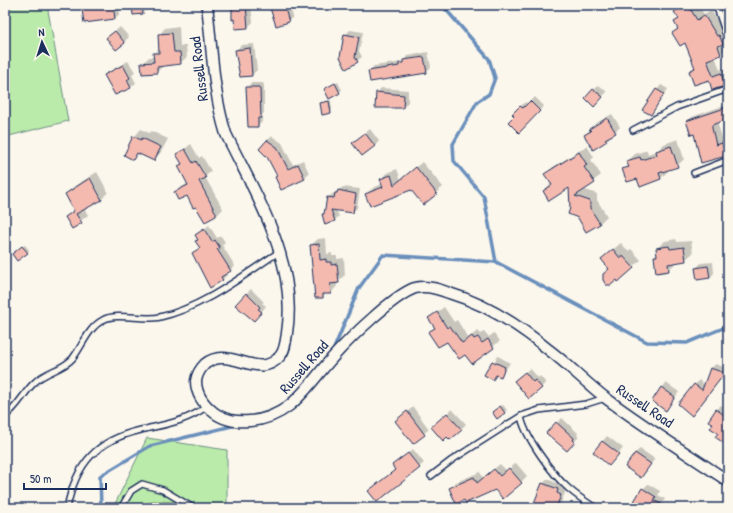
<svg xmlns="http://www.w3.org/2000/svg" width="733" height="513" font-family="'Patrick Hand',sans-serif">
<rect width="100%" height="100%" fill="#fbf7ec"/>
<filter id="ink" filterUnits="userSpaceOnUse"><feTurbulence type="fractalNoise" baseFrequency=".025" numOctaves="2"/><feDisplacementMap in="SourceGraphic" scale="8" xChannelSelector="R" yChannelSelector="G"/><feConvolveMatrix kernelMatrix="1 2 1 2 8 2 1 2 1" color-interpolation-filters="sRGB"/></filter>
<g filter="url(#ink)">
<path fill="#bbebaa" stroke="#6b8d84" d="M5 5H47L68 121 5 137Z
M147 438 227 450V508H113Z"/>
<path fill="#0003" d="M88 5H118L120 14 115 18 83 9Z
M133 5H168L147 9 143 13Z
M232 5H269L251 7 253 22 248 27 236 28Z
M270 5H290L293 17 288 21 276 25Z
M528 5H544L542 8 528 9Z
M682 5H698L704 14 711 10 728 37 725 41 727 47 721 54 715 56 720 70 728 67V82L725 85 690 71 695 66 685 41 673 33 678 28 675 22 679 18 675 12Z
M179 26 180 46 186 45 187 57 180 63 164 65 157 72 142 64 149 57H154V54L160 48 159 35 165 28Z
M120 27 129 37 124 42 112 34Z
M350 30 363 32 359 51 362 57 347 68 345 35Z
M254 44 257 70 252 75 241 76 236 50 241 45Z
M428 52 431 67 426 72 369 71 374 66 402 62 408 56Z
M128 61 135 72 132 75 136 83 131 87 115 94 105 76 110 71Z
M338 82 342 90 330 97 328 88Z
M251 83H263L264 85V113L262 115V122L258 126 247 87Z
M599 85 607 92 599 100 586 98Z
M661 85 668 89 650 114 657 90Z
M381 88 408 90V102L403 107 377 93Z
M535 97 544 106 519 132 516 116 513 114 525 102 528 104Z
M331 100 332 110 330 112 321 103Z
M728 104V118L717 122 722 137 728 136V154L702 161 694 133 687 122 692 117Z
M612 114 620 127 606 141 585 135 595 124Z
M141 129 149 133 151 131 168 139 161 152 154 160 139 153 133 159 134 137Z
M370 129 379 141 375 146 353 143Z
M272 136 282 143 293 165 303 160 309 173 304 178 278 176 268 156 260 149Z
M678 139 684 159 677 166 667 169 668 171 661 178H638L624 170 629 165 628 161 635 154 647 150 648 154 658 150 664 144Z
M191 144 199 158 202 156 211 171 205 177 223 209 217 215 206 221 197 205 187 194 175 192 188 183 179 166 182 163 178 154Z
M587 146 594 157 591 160 601 175 583 189 597 194V200L607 216 600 223 587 230 571 208 570 187 544 191 551 183 546 174 553 167Z
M422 162 443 187 423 204 411 189 366 194 373 188 382 184 381 179 387 173 397 169 401 180Z
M97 172 108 192 102 199 84 208 88 215 72 228 66 217 74 209 66 194 73 187Z
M343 187 360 189 357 208 352 212 336 210 339 216 334 221 323 215 325 212 328 197Z
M209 225 217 238 221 236 225 242 222 245 235 266 226 273 227 275 222 280 193 253 200 247 196 236Z
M326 238 327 254 332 253V256H337V259L344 258 345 275 337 282V286L331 293H326L323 297 311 245 318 239Z
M676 239 677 242 691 241 693 253 685 260 676 263 668 270 655 257 658 253 657 248 665 241Z
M621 243 628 251 631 249 641 260 617 279 610 268V252Z
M25 245 29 250 27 253 15 252Z
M713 262 714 273 710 278 696 268 701 263Z
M251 289 264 302 262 303 266 306 259 315 246 294Z
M444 307 454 322 457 320 468 338 478 331 481 334 484 331 489 337 494 333 500 341 472 363 465 354 447 340 430 332 435 327 430 318Z
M498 356 510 363 501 376 498 375 493 379 486 375Z
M716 364 728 369 697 410 695 385 699 380 705 385 711 368Z
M530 368 538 378 540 376 546 383 541 387 520 377Z
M666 383 679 392 666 410 662 388Z
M503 405 507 410 497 418 495 410Z
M721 405 728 410V445L714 424 716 410Z
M413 407 429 429 413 443 396 421Z
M452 409 466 424 461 429 437 423Z
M562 418 578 433 577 435 579 437 571 445 548 433Z
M607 436 623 448 614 460 594 452Z
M413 449 424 463 377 500 396 470 393 466Z
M640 449 655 459 641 476 635 453Z
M516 463 527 476 521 482 465 499 450 489 456 482 480 472 483 478 500 464 507 471Z
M547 479 562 485 561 488 566 490 561 503 556 507 546 504 539 508 543 484Z
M648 484 660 491 658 495 665 499 659 508H637L643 489Z
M152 500 178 501V508H144Z
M626 505 630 508H623Z"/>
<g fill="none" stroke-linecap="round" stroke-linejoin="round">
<path stroke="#6a8fbc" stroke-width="3.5" d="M442 5 489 59 495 78 489 94 477 102 453 144 454 161 484 197 496 262
M333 351 359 288 383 255 496 262 647 342 687 343 728 326
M101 508 100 476 150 446 236 425"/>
</g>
<path fill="#f5baaf" stroke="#1b2f5e" d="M96 5H113L115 19 84 23 82 9 96 7Z
M132 5H142L143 14 133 15Z
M232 5H246L248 28 235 29 234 19 232 20Z
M278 5H284L289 22 276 26 270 8Z
M685 5H688L697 20 704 15 717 36 719 35 723 44 718 46 721 55 707 60 713 76 721 73 725 86 712 90 709 80 694 85 689 71 695 68 685 43 680 46 672 33 678 29 674 22 679 19 674 12Z
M115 31 125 43 116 50 106 38Z
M172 33 174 52H180L181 64 157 67V73L142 74 141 63 154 62 153 53H159L158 34Z
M344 34 359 37 355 57 358 62 346 69 340 57Z
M250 48 252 76 240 77 235 50Z
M424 57 427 73 370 82 368 71 399 66V63H403V60Z
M123 65 130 78 127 80 131 88 115 95 104 75Z
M335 83 340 93 329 99 324 89Z
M246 87H259L260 89 261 118H258V127H248Z
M593 89 603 97 594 107 585 98Z
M656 89 664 94 651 115 642 110Z
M376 92 404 95 403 108H375Z
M329 101 331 113 322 115 320 103Z
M530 101 540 111 519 133 508 122 514 116 512 114 520 106 523 108Z
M728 107V119L712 125V128L716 145 722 143 726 156 701 163 694 134 691 135 686 121Z
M607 118 616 133 605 139 607 141 593 150 584 135 591 131 589 129Z
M365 133 375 146 362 156 352 143Z
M133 136 141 140 142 138 161 147 154 161 137 153 133 160 124 155Z
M267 140 277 147 288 169 298 164 305 179 281 190 275 177 277 176 267 157 259 149Z
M671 146 678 167 659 173 661 179 640 187 637 179 627 182 622 169 629 167 626 161 640 157 641 160 657 155 656 151Z
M185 149 193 163 196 161 206 178 199 181 216 213V216L205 222 196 207 193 208 187 196 178 200 174 192 188 185 178 166 182 164 176 154Z
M579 152 587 165 584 167 595 183 575 196 590 201V208L600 224 586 232 578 218 568 214 570 208 569 188 549 201 543 191 552 185 544 174Z
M416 167 437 194 423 205 411 190 370 206 365 194 383 187 380 179 391 175 394 185Z
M90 178 102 200 76 214 82 223 72 229 65 217 74 211 65 194Z
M338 190 356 194 353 213 331 210 335 221 325 225 322 214H324L327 197 334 198 335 193H337Z
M204 229 212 242 215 240 220 248 217 249 231 271 221 277 223 280 210 288 192 253 200 248 195 241 198 240 195 235Z
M319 244 320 260 326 259V262H331V265L337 264 339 283 330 284 331 294H323V298H315L310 245Z
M22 246 28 253 17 261 12 254Z
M669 246 670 249 684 247 686 261 668 264 669 271 656 273 654 256H657L656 248Z
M613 249 620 258 623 256 634 268 618 282 617 280 611 285H606L603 280V274L609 269 601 259Z
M708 266 710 278 697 280 695 268Z
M246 293 260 307 258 309 262 312 254 321 235 305Z
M437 312 447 328 450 326 462 343 472 336 474 339 478 337 482 343 488 339 494 348 472 364 465 355 459 359 447 342 438 347 428 332 435 328 428 318Z
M492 361 505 367 501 377 496 375 493 380 484 375Z
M710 368 725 373 692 416 678 404 694 384 702 390Z
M525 372 533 382 535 380 542 388 529 399 514 381Z
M661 387 675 397 666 411 652 401Z
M500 406 505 413 497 419 492 412Z
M716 409 728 418V446L715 437 718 433 710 428 713 424 708 421Z
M407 411 425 435 413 444 395 421Z
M447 413 462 430 450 440 447 437 443 441 431 427Z
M556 422 574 438 573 440 575 442 567 451 546 433Z
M602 441 619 454 609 466 593 452Z
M408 453 420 468 377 502 368 491 395 470 392 465Z
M635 453 651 464 641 478 625 467Z
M509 468 522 483 503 499 495 490 466 503 464 500 456 504 449 488 474 477 477 483 494 469 500 476Z
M542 483 558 489 557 493 561 495 556 508 544 504 542 508H532Z
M642 488 656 497 654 500 667 508H630Z"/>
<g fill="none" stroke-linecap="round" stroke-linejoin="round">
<defs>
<path id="service" d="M716 5 728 40
M633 130 677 107 728 89
M694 173 728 160
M5 416C18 407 24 392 35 382 46 371 63 370 73 358 83 345 88 328 103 320 117 312 143 321 160 317 204 307 242 276 279 252
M521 416C524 436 553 475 568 488 577 496 586 502 596 508
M431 476 452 460 521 416 539 410 586 404 605 398
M67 508C76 463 97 440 141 430 166 424 185 422 206 407
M121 508 131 491 142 484 163 490 193 508"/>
<path id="minor" d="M207 5C212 48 213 93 226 134 256 196 298 261 287 333 286 340 285 351 280 356 259 382 229 344 205 364 201 368 197 374 196 381 196 395 205 406 216 414 227 421 237 422 250 421 292 418 308 384 334 356 349 339 394 295 415 288 426 285 439 289 449 293 486 304 520 326 549 350 569 365 587 384 607 399 646 428 688 454 728 481"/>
</defs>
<use href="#service" stroke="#1b2f5e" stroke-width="8"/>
<use href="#minor" stroke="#1b2f5e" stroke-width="13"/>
<use href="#service" stroke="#fbf7ec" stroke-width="5"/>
<use href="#minor" stroke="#fbf7ec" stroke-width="10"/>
</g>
</g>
<g text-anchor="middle" stroke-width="3.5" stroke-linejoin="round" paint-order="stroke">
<g font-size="15" fill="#1b2f5e" stroke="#fbf7ec">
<text transform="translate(199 69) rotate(-97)" y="5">Russell Road</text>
<text transform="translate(304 367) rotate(-49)" y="5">Russell Road</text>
<text transform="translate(645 406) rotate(34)" y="5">Russell Road</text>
</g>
</g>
<rect width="733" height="513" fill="none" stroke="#fbf7ec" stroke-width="20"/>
<rect x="10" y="10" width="713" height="493" fill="none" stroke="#1b2f5e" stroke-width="1.5" filter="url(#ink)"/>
<g transform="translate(42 42) rotate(356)" stroke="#fbf7ec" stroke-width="3" paint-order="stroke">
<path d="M0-3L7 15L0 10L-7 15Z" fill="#1b2f5e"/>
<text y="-6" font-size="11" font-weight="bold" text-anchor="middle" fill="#1b2f5e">N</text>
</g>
<path d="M24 483v6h82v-6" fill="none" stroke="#1b2f5e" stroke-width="2"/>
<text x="30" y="483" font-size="12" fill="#1b2f5e" stroke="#fbf7ec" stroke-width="3" paint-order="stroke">50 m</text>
</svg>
